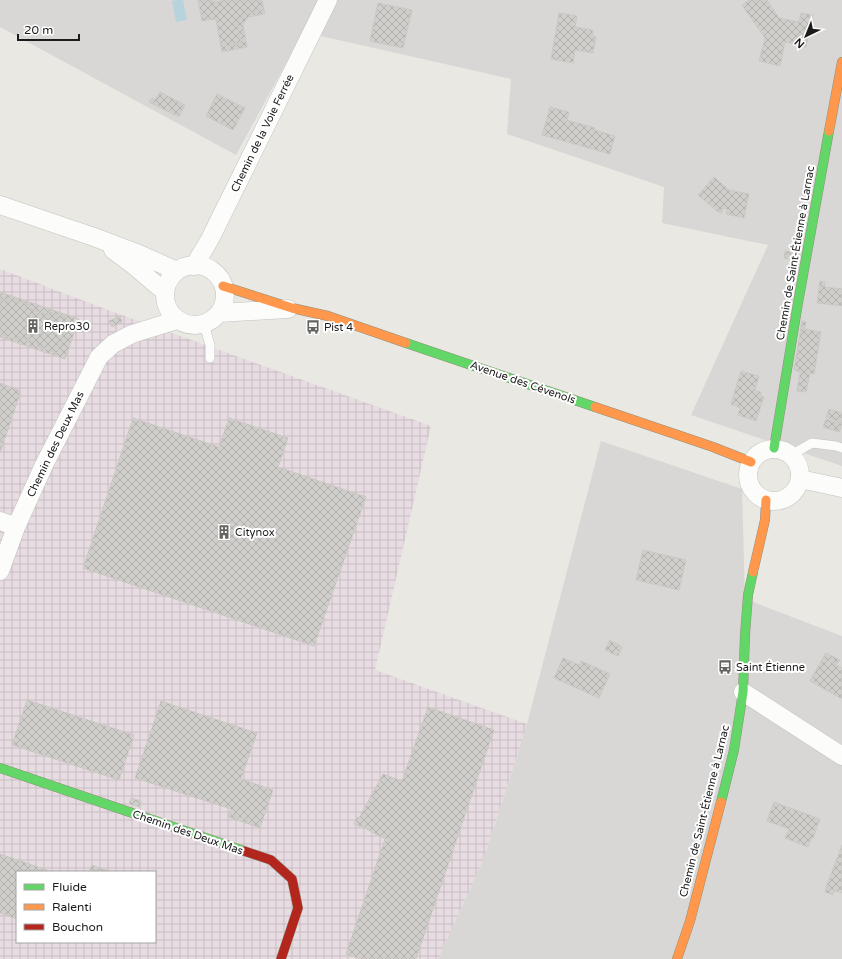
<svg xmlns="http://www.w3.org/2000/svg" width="842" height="959" font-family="'Varela Round',sans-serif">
<defs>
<pattern id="industrial-grid" width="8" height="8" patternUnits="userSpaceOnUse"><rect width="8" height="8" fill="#e7dce2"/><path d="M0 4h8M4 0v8" fill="none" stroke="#c6bcc1"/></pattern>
<pattern id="building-cross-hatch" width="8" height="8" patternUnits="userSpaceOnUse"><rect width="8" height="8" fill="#d0ceca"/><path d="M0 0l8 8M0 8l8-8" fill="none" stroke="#b2b0ad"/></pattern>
</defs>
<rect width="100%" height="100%" fill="#e9e8e3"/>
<path fill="#d8d7d5" d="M0 0H842V466L691 415 768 245 662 223 664 187 507 134 511 79 303 32 236 155 0 27Z
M601 441 742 489 745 599 842 636V959H438L484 858 527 724Z"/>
<path fill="url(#industrial-grid)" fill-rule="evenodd" d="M0 269 108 310 431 426 375 670 527 724 484 858 438 959H0ZM17 872H155V942H17Z"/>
<path fill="#b7d3db" d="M177 0H183L187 20 176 22 172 1Z"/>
<path fill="url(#building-cross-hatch)" stroke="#ccc9c5" d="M198 0H214V2L225 0H262L264 10 244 14 237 23 241 43 221 47 216 19 202 21Z
M749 0H767L779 18 799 22 801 13 813 15 806 47 785 42 780 66 759 61 765 38 742 5Z
M378 3 412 10 403 48 370 41Z
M264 10 265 14 248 17 243 24 247 47 222 52 221 47 241 43 237 23 244 14Z
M559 13 577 16 575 27 593 30 592 36 596 37 593 53 575 50 573 63 551 59Z
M160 92 185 105 179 117 149 102 152 98 155 100Z
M217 94 245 108 233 130 206 116Z
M550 107 569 112 567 120 595 128 594 130 615 136 610 154 542 135Z
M714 177 729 190 749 194 744 218 726 214 727 209 722 208V213L718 212 698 195Z
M785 251 792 252 791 259 784 258Z
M820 281 825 282V287L842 289V306L817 303Z
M0 292 79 319 65 359 0 337V334L18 340 19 337 38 343 37 346 57 353 69 318 48 312V315L29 308 30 305 9 298 8 301 0 299Z
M9 298 30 305 29 308 48 315V312L69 318 57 353 37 346 38 343 19 337 18 340 0 334V299L8 301Z
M120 316 122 322 112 327 109 321Z
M802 321 806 322 805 329 821 332 814 374 810 373 806 392 797 391 800 372 794 370Z
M741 371 759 376 755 390 761 392 760 396 764 397 756 421 738 415 740 408 731 404Z
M0 383 21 391 0 453Z
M829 409 842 413V423L826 417Z
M133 418 219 447 229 418 288 438 278 467 366 497 314 646 83 568Z
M826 419 842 424 839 432 823 427Z
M643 550 686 560 679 590 636 580Z
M610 640 622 647 618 656 605 650Z
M826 653 840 660 836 665 823 658Z
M563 658 586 668 588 664 610 674 599 698 554 678Z
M823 658 842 668V699L810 681Z
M581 661 588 664 586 668 579 665Z
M27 700 134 735 119 780 12 745Z
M161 701 257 733 241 779 273 790 260 828 246 823 247 820 229 814 231 809 135 778Z
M428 707 494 730 416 959H361L346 954 385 839 361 826V827L354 824 357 817 359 818 383 774 402 781Z
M131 798 141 801 140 807 129 804Z
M774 802 820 819 813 838 812 837 808 847 785 838 789 829 767 821Z
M229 814 247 820 246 823 228 817Z
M842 845V893L826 887Z
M0 854 47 870 46 872H17V919L0 913Z
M92 865 112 872H89Z
M826 887 835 891 833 895 825 892Z"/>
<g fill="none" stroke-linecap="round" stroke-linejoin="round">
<defs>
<path id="lane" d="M204 324 210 345V358
M791 455 812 443 836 446 842 448"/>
<path id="street" d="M0 205 94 237 139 254 177 271
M113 250 132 264 165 292
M165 295a30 30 0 1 1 60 0a30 30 0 1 1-60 0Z
M194 266 210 239 328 0
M219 313 288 309
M748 475a26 26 0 1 1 52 0a26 26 0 1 1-52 0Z
M800 479 842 488
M0 521 16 527
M0 571 16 527 44 465 99 357 113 344 132 334 177 320
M743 692 842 756"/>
<path id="fast" d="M406 343 595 407
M774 448 798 303 829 131
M0 768 244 851
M721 802 734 750 743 692 745 635 748 595 753 572"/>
<path id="slow" d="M829 131 842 62
M223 286 292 308 328 316 406 343
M595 407 713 447 751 462
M753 572 765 520 766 500
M677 959 690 921 721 802"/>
<path id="jam" d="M244 851 271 860 292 879 298 908 281 959"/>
</defs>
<use href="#lane" stroke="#c2c2bf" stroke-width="10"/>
<use href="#street" stroke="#c2c2bf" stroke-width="19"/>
<use href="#fast" stroke="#8f917d" stroke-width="10"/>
<use href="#slow" stroke="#8f917d" stroke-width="10"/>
<use href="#jam" stroke="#8f917d" stroke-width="10"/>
<use href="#lane" stroke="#fcfcfb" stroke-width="9"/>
<use href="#street" stroke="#fcfcfb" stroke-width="18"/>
<use href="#fast" stroke="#63d668" stroke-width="9"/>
<use href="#slow" stroke="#ff974d" stroke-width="9"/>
<use href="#jam" stroke="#b3261e" stroke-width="9"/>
</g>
<defs>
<symbol id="building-bare" viewBox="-9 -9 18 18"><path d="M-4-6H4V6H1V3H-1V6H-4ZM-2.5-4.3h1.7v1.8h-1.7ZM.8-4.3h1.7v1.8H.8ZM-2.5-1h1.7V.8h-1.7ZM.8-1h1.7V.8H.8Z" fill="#636361" stroke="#fff" stroke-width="2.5" paint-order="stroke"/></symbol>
<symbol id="bus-bare" viewBox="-9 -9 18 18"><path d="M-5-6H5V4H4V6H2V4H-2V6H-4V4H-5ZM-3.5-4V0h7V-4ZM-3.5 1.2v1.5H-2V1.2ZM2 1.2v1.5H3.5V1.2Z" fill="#636361" stroke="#fff" stroke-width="2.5" paint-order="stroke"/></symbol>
</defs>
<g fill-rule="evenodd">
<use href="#building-bare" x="23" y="316" width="20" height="20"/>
<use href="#bus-bare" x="303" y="317" width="20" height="20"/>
<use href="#building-bare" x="214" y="522" width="20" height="20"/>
<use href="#bus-bare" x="715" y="657" width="20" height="20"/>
</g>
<g text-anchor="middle" stroke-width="4" stroke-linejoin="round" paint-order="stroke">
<g font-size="11" fill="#1b1b1b" stroke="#fff">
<text transform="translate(262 133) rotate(-64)" y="4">Chemin de la Voie Ferrée</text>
<text transform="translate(795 253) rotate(-80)" y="4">Chemin de Saint-Étienne à Larnac</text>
<text transform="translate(523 382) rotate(19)" y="4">Avenue des Cévenols</text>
<text transform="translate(55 444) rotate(-64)" y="4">Chemin des Deux Mas</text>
<text transform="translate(704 811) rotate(-76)" y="4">Chemin de Saint-Étienne à Larnac</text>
<text transform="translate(188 832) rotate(19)" y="4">Chemin des Deux Mas</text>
</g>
<g font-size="11" fill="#1b1b1b" stroke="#fff" text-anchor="start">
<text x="44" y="330">Repro30</text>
<text x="324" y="331">Pist 4</text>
<text x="235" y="536">Citynox</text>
<text x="736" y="671">Saint Étienne</text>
</g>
</g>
<rect x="16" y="871" width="140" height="72" fill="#ffffff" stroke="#a4a4a4"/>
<rect x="24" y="884" width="20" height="6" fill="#63d668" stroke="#a4a4a4"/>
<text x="52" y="891" font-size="12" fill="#1b1b1b">Fluide</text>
<rect x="24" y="904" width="20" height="6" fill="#ff974d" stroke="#a4a4a4"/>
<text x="52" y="911" font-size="12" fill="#1b1b1b">Ralenti</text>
<rect x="24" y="924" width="20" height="6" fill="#b3261e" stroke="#a4a4a4"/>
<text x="52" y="931" font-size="12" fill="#1b1b1b">Bouchon</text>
<g transform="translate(806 36) rotate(223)" stroke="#ffffff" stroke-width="3" paint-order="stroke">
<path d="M0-3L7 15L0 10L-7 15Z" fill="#1b1b1b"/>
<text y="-6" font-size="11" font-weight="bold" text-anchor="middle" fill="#1b1b1b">N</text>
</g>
<path d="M18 34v6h61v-6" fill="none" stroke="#1b1b1b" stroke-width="2"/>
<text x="24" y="34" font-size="12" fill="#1b1b1b" stroke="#ffffff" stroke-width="3" paint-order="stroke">20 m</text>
</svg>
